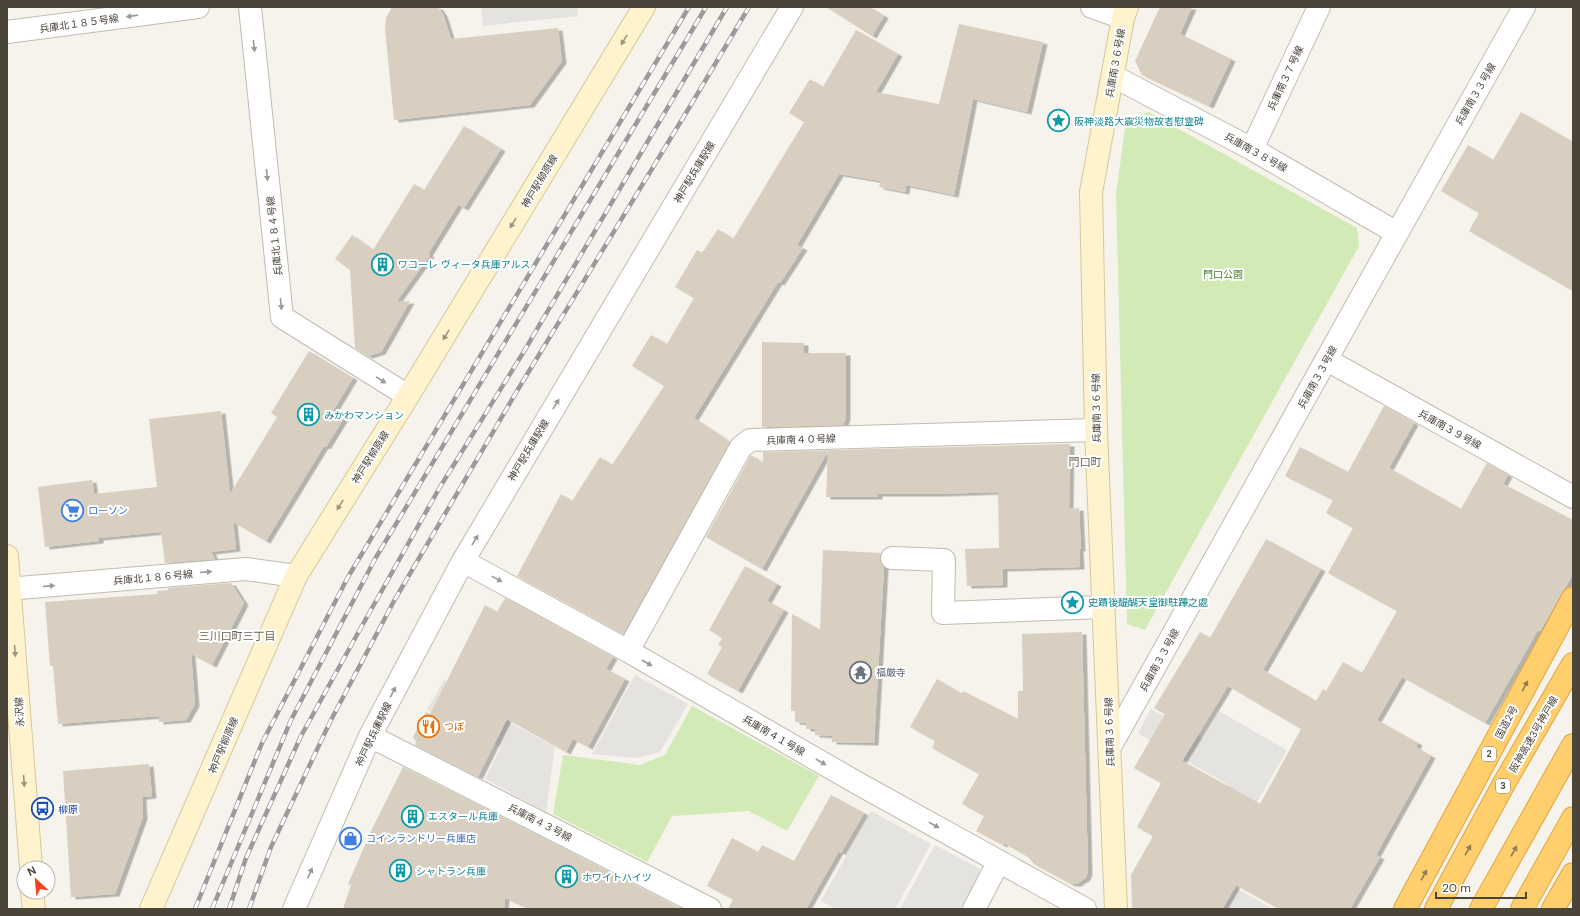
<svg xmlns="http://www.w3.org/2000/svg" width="1580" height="916" font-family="'DM Sans','Noto Sans JP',sans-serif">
<defs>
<filter id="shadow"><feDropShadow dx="4.5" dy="2.5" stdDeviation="0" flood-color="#0004"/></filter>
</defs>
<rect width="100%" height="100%" fill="#f6f3ec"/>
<path fill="#d2eab5" d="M1148 112 1357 228 1359 246 1145 630 1127 624 1116 194 1126 121Z
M692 706 819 776 787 831 749 811 672 816 647 862 553 814 563 755 640 765 665 755Z"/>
<path fill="#e5e3e0" d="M481 7H577L578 16 483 26Z
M635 675 688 704 660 752 637 758 592 754Z
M444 680 483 708 555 747 546 812 485 779 501 747 427 710Z
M1151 709 1203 738 1219 711 1287 750 1242 828 1212 811 1227 784 1138 733Z
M871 811 931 844 895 909H836L821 901Z
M935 845 979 868 982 878 966 909H900Z
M1236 888 1273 909H1224Z"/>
<path fill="#d8cfc1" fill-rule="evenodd" filter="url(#shadow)" d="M392 7H438L443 14 451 39 558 28 562 61 530 105 394 120 385 29 386 18Z
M826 7H870L884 16 872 36Z
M1160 7H1192L1180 34 1231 59 1209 106 1142 75 1135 61Z
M959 24 1043 42 1027 112 973 99 954 195 906 185 905 192 879 187 881 181 839 174 797 245 803 248 780 283 778 282 694 418 730 442 623 634 517 576 561 494 572 501 600 457 612 465 664 386 632 366 651 335 667 344 694 298 675 287 697 250 702 253 718 229 733 239 804 122 789 113 810 79 823 87 856 30 898 54 876 92 939 104Z
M1521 112 1573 142V291L1469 231 1479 213 1441 191 1468 145 1493 160Z
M464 126 501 149 464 208 458 205 428 254 430 255 396 302 410 301 381 352 368 356 355 348 350 270 335 259 352 235 373 250 414 184 424 190Z
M762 342 804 343V353H846V418L843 425 762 427Z
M309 351 353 378 333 411 344 418 326 447 324 446 266 541 233 522 236 549 211 552 215 559 165 563 161 532 99 538V541L45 547 38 487 92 480 94 494 157 487 149 419 221 411 230 494 277 417 271 413Z
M1384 406 1414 423 1389 468 1461 509 1487 463 1508 475 1503 484 1573 520V574L1540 631 1538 630 1485 723 1402 677 1377 720 1418 743 1416 747 1431 756 1376 855 1380 857 1350 909H1279L1236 885 1222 909H1132L1131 875 1153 836 1137 827 1161 783 1134 768 1165 714 1154 708 1200 632 1210 638 1266 539 1321 569 1263 670 1316 701 1323 689 1326 691 1343 662 1362 673 1397 611 1328 573 1353 528 1326 513 1333 500 1285 476 1300 447 1348 472ZM1228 686 1301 729 1260 804 1182 761Z
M1070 444 1069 509 1079 508 1081 549H1079L1080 567 1003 569V585L967 586 965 549 999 548 998 492 939 494H878V497H826L828 451 762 569 706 537 751 455 763 463V452Z
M823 550 881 553 880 558 881 563 884 567 874 743 832 742V736L815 735V729H806V723L795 722V711H791L792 614 820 630Z
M745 566 777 584 767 601 784 610 738 691 707 674 722 647 718 645 722 638 709 630Z
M231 583 244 603 212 665 191 654 195 704 186 720 159 722V716L58 724 53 666H50L45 602 157 594V591L168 590V588Z
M505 598 613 657 606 669 625 679 588 747 573 739 566 752 507 719 478 777 415 745 416 742 413 737 426 712 430 714 485 605 497 612Z
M1082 632 1088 872 1086 878 1081 881 1077 884H1071L1034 864 1028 857 1004 843 1003 845 976 831 984 816 962 804 979 774 932 748 935 741 910 727 937 679 962 694 963 691 1018 719V691H1023L1022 634Z
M149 764 152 796 142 797 143 817 115 894 71 897 63 771Z
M403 767 545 839 682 909H530L505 898 504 909H343L351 885 348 884 372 829Z
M831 795 864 813 841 853 839 851 806 909H728L733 899 707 886 732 838 758 852 762 845 794 861Z"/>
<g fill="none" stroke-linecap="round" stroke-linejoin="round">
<defs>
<path id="street" d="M250 7 282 317 408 396
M1092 7 1123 18
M7 32 198 7
M1113 76 1252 149 1397 233
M1252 149 1319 7
M1327 360 1573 497
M892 558 944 560 943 613 1104 607
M463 561 628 651 859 784 1085 909
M7 589 246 569 296 576
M628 651 741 447 750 440 1096 430
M370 736 710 909
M1110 747C1248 501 1385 253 1524 7
M294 909 370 736 463 561 792 7
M974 909 999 861"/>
<path id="secondary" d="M7 556 31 868
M32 892 34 909
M151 909 296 576 408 396 644 7
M1116 909 1096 430 1091 192 1123 18 1127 7"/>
<path id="highway" d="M1405 909 1573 598
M1436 909 1506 780 1573 664
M1481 909 1573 745
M1522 909 1573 818
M1553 909 1573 874"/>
</defs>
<use href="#street" stroke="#c2bbae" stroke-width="24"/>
<use href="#secondary" stroke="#d6c79b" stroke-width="24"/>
<use href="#highway" stroke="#e0a43c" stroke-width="24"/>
<use href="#street" stroke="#fff" stroke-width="22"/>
<use href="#secondary" stroke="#fff3cd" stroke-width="22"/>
<use href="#highway" stroke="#ffcf6e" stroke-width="22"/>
<defs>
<path id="rail" d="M195 909 262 743 348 577 689 7
M212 909 291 720 375 559 706 7
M229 909 246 858 301 736 358 633 440 487 523 353 727 7
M249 909 271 847 331 720 394 601 517 391 689 108 749 7"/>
</defs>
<use href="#rail" stroke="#9a9a9a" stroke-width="4.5"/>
<use href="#rail" stroke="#fff" stroke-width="3" stroke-dasharray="9" stroke-linecap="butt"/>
</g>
<defs><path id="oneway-solid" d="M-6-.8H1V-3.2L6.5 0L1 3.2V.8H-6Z"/></defs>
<g fill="#9c9892">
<use href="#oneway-solid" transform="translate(132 16) rotate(172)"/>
<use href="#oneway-solid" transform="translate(254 46) rotate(84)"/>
<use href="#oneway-solid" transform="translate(267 175) rotate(84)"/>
<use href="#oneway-solid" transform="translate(281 304) rotate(84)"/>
<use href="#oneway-solid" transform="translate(381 380) rotate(32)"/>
<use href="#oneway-solid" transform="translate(556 404) rotate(-59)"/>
<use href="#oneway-solid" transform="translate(475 540) rotate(-59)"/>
<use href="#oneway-solid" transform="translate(206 572) rotate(-5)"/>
<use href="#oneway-solid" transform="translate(497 579) rotate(29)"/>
<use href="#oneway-solid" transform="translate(49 586) rotate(-5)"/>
<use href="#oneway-solid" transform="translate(647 663) rotate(30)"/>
<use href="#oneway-solid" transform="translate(393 692) rotate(-62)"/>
<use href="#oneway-solid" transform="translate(821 762) rotate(30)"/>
<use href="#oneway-solid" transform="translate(934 825) rotate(29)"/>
<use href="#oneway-solid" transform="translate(310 873) rotate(-66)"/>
</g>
<g fill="#9c937c">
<use href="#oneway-solid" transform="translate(624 40) rotate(121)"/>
<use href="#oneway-solid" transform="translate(513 223) rotate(121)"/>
<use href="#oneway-solid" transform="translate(446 335) rotate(121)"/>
<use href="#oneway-solid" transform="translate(340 505) rotate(122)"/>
<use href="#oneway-solid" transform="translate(15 651) rotate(86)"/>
<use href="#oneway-solid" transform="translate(24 781) rotate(86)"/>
</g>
<g fill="#937c4e">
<use href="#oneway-solid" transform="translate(1525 686) rotate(-62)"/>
<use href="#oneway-solid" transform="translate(1468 850) rotate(-61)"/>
<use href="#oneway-solid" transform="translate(1514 851) rotate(-61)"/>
<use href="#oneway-solid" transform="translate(1424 875) rotate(-62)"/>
</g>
<defs>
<symbol id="sight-ring" viewBox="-11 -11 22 22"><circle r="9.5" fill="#fff" stroke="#0f9aa8" stroke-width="1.5"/><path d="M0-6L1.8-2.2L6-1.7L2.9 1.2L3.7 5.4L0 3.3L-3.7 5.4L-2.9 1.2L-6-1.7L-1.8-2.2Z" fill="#0f9aa8"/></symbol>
<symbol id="building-ring" viewBox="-11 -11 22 22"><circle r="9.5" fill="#fff" stroke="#0f9aa8" stroke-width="1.5"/><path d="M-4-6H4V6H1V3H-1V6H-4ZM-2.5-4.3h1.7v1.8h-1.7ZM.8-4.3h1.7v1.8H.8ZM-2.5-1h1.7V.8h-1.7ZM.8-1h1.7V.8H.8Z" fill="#0f9aa8"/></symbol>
<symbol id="supermarket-ring" viewBox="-11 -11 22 22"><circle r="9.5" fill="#fff" stroke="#3f7fe0" stroke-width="1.5"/><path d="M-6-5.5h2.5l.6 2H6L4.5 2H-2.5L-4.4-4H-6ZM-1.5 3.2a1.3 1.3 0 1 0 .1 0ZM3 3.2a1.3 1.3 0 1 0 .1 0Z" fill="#3f7fe0"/></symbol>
<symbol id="temple-ring" viewBox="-11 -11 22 22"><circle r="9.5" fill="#fff" stroke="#6b7280" stroke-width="1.5"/><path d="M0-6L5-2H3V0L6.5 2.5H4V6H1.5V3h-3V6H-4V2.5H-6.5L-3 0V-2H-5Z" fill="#6b7280"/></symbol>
<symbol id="restaurant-ring" viewBox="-11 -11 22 22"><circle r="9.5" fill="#fff" stroke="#e8710a" stroke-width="1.5"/><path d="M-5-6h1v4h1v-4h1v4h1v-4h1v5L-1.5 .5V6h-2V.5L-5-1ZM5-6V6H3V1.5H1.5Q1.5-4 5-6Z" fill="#e8710a"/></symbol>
<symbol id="bus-ring" viewBox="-11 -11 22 22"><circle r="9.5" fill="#fff" stroke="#1a4fb4" stroke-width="1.5"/><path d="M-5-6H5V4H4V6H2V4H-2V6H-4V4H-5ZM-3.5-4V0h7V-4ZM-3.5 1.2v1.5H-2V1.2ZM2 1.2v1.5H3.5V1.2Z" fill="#1a4fb4"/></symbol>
<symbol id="shop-ring" viewBox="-11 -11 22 22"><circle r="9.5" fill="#fff" stroke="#3f7fe0" stroke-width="1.5"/><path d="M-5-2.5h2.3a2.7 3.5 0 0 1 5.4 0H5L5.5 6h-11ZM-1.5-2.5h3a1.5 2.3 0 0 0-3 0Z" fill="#3f7fe0"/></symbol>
</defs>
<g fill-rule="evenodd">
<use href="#sight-ring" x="1046" y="108" width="25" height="25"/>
<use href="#building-ring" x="370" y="252" width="25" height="25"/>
<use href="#building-ring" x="296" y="402" width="25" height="25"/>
<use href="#supermarket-ring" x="60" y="498" width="25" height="25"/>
<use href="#sight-ring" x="1060" y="590" width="25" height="25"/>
<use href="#temple-ring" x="848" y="660" width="25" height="25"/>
<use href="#restaurant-ring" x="416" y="714" width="25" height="25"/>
<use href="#bus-ring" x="30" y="796" width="25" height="25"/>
<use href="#building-ring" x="400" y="804" width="25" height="25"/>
<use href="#shop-ring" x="338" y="826" width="25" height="25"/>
<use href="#building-ring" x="388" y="858" width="25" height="25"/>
<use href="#building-ring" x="554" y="864" width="25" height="25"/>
</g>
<g text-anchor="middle" stroke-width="4" stroke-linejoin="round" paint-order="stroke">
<g fill="#fff" stroke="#817c74" stroke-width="1">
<rect x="1482" y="747" width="14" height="14" rx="3"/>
<rect x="1496" y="779" width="14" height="14" rx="3"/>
</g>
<g font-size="9" font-weight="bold" fill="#4b4439">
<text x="1489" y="757">2</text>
<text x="1503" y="789">3</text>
</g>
<g font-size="10" fill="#4b4439" stroke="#fff">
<text transform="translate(79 23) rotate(-8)" y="4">兵庫北１８５号線</text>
<text transform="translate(1115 63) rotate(-80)" y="4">兵庫南３６号線</text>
<text transform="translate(1285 78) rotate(-65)" y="4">兵庫南３７号線</text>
<text transform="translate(1475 94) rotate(-60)" y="4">兵庫南３３号線</text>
<text transform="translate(1256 152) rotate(29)" y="4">兵庫南３８号線</text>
<text transform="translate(694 172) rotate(-59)" y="4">神戸駅兵庫駅線</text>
<text transform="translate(539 181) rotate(-59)" y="4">神戸駅柳原線</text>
<text transform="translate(274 236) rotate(-96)" y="4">兵庫北１８４号線</text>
<text transform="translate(1317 377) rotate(-61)" y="4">兵庫南３３号線</text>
<text transform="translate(1096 408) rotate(-91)" y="4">兵庫南３６号線</text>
<text transform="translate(1450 429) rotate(29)" y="4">兵庫南３９号線</text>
<text transform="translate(801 439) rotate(-2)" y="4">兵庫南４０号線</text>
<text transform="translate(528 450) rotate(-59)" y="4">神戸駅兵庫駅線</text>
<text transform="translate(370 457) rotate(-58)" y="4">神戸駅柳原線</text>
<text transform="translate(153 577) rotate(-5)" y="4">兵庫北１８６号線</text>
<text transform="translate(1159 660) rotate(-61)" y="4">兵庫南３３号線</text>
<text transform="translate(19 712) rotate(-94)" y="4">永沢線</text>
<text transform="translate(1506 722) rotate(-62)" y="4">国道2号</text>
<text transform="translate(1109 732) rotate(-92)" y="4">兵庫南３６号線</text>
<text transform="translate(373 734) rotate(-64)" y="4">神戸駅兵庫駅線</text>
<text transform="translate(1533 734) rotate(-60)" y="4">阪神高速3号神戸線</text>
<text transform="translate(774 735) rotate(30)" y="4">兵庫南４１号線</text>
<text transform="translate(223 745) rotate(-67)" y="4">神戸駅柳原線</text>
<text transform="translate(540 822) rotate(27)" y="4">兵庫南４３号線</text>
</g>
<g font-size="10" fill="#0d838f" stroke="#fff" text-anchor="start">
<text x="1074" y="125">阪神淡路大震災物故者慰霊碑</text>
<text x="398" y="268">ワコーレ ヴィータ兵庫アルス</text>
<text x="324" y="419">みかわマンション</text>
<text x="1088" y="606">史蹟後醍醐天皇御駐蹕之處</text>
<text x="428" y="820">エスタール兵庫</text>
<text x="416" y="875">シャトラン兵庫</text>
<text x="582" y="881">ホワイトハイツ</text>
</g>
<g font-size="10" fill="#4a7f2a" stroke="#fff">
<text x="1223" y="278">門口公園</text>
</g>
<g font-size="10" fill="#366cbe" stroke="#fff" text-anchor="start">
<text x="88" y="514">ローソン</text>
<text x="366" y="842">コインランドリー兵庫店</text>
</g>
<g font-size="10" fill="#5b616d" stroke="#fff" text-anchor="start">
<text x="876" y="676">福厳寺</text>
</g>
<g font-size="10" fill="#c56008" stroke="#fff" text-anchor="start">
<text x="444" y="730">つぼ</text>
</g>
<g font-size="10" fill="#164399" stroke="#fff" text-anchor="start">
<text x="58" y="813">柳原</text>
</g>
<g font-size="11" fill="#6e6250" stroke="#fff">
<text x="1085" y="466">門口町</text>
<text x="237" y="640">三川口町三丁目</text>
</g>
</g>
<rect width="1580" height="916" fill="none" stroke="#4b4439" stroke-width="16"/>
<g transform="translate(36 880) rotate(334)"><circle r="19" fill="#ffffff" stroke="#b7b4b0"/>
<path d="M0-3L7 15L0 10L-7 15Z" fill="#fc3f1d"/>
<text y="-6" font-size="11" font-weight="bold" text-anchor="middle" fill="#4b4439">N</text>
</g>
<path d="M1436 892v6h90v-6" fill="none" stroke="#4b4439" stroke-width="2"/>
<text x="1442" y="892" font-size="12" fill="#4b4439" stroke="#ffffff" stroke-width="3" paint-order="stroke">20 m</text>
</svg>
